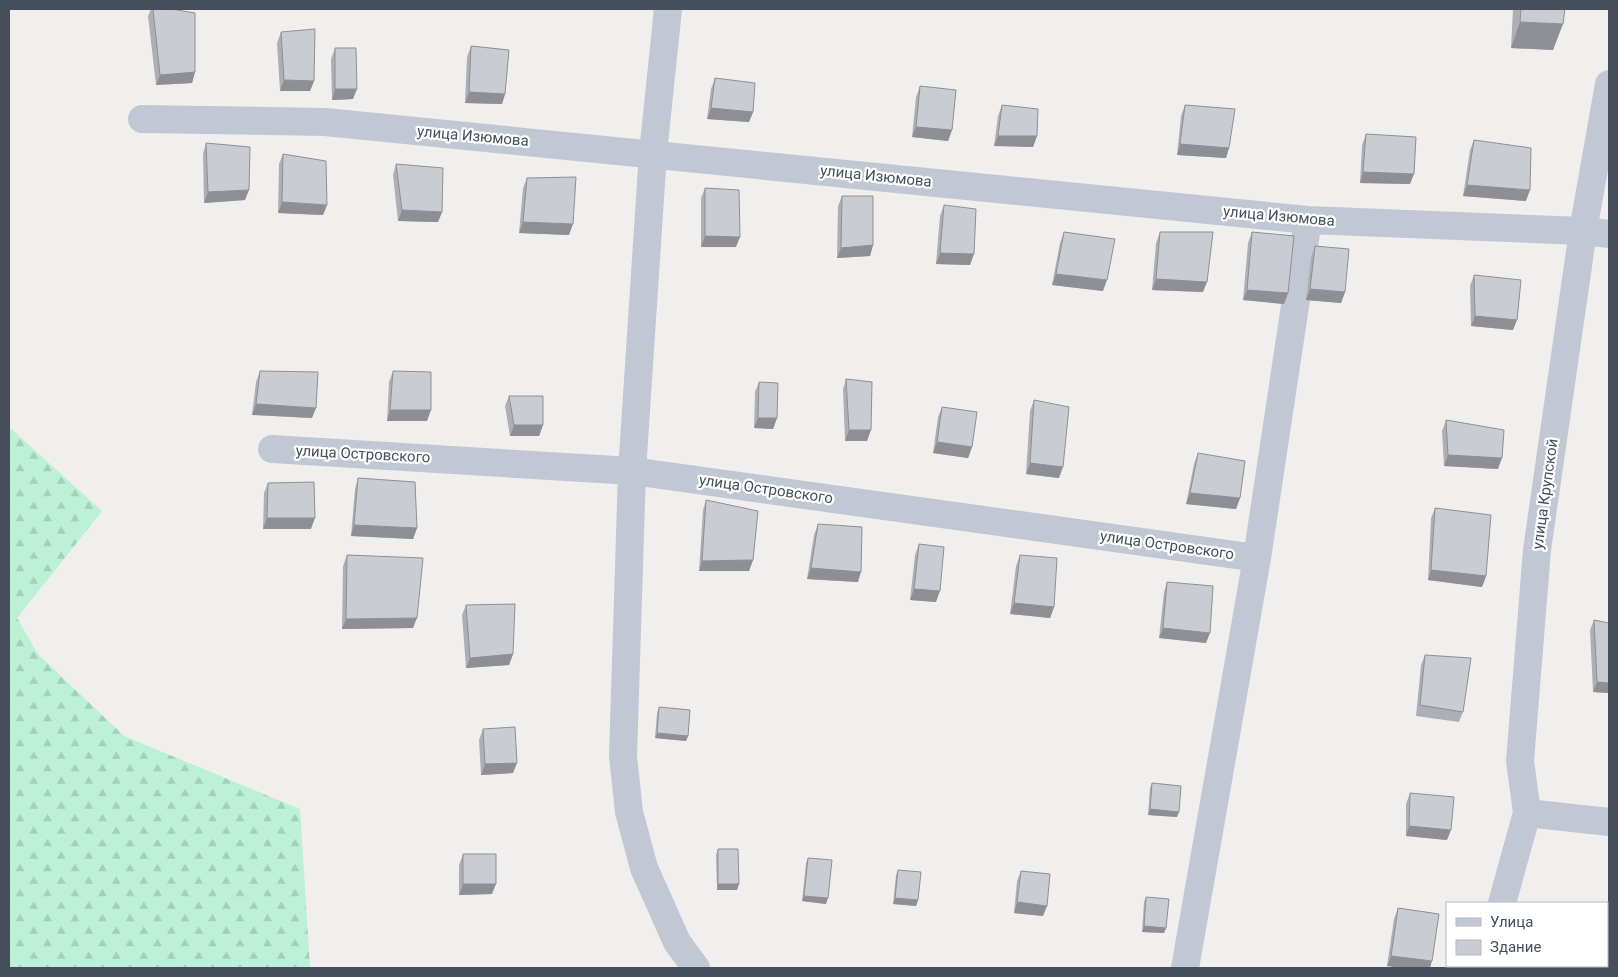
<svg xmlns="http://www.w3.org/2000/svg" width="1618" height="977" font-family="Roboto,sans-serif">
<defs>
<pattern id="forest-firs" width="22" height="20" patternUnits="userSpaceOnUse" patternTransform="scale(1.25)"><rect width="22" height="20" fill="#bcf0d7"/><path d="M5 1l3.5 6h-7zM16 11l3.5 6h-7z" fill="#a3cfbb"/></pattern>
</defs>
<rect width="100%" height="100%" fill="#f1efee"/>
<path fill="url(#forest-firs)" d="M9 427 102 511 17 618 38 654 124 736 300 809 310 968H9Z"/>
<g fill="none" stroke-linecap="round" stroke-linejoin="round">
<path stroke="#c1c8d4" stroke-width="28" d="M668 9 653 153 632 471 623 756 629 812 644 868 677 942 696 968
M142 119 325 122 1308 220 1583 231 1609 234
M272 449 632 471 1257 558
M1527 813 1609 822
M1502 903 1527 813 1520 761 1537 550 1583 231 1609 84
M1185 968 1257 558 1308 220
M1485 968 1486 966"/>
</g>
<path fill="#aeafb6" d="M151 9H171L195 72 192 83 156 85 148 16Z
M1513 9H1565L1553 50 1511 48Z
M281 32 314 81 310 91H280L277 43Z
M471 46 505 94 502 104 465 103 467 57Z
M335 48 353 99 332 100 331 59Z
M715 78 753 112 749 122 707 119 711 89Z
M920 86 952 130 948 141 912 137 916 97Z
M1002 105 1037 136 1033 147 994 146 998 116Z
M1185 105 1229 148 1226 158 1177 155 1181 116Z
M1366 134 1410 184 1360 183 1362 145Z
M1474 140 1526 201 1463 196 1470 150Z
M206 143 245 200 204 203 203 154Z
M283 154 327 205 323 215 278 213 279 164Z
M396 164 442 212 438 222 398 221 393 175Z
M527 178 569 235 519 233 523 188Z
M705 188 736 247H701V198Z
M842 196 873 245 870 256 837 258 838 206Z
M944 205 970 265 936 264 940 216Z
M1064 232 1103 291 1052 285 1060 243Z
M1160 232 1203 292 1152 290 1156 243Z
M1252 232 1288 293 1284 304 1243 300 1248 243Z
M1315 246 1345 292 1341 303 1306 300 1311 257Z
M1474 275 1513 330 1471 326 1470 286Z
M260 371 312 418 252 415 256 382Z
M393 371 427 421H387L389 382Z
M846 379 867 441H845L843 389Z
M759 382 777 418 773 429 754 428 755 392Z
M509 396 543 425 539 436H510L505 406Z
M1034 400 1059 478 1026 474 1030 411Z
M942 407 972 447 968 458 933 453 938 417Z
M1446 420 1498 469 1444 466 1442 431Z
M1198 453 1240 498 1236 509 1186 504 1194 464Z
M358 478 417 528 413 539 351 536 355 489Z
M268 483 311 529H263L264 493Z
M706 500 753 560 749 571H699L703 510Z
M1435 508 1486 576 1482 587 1428 580 1431 518Z
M818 524 858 582 807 579 814 535Z
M919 544 936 602 910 600 915 555Z
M347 555 413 628 342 629 343 566Z
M1020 555 1054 607 1050 618 1010 614 1016 566Z
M1167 582 1206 643 1159 638 1164 592Z
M466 605 513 654 509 665 466 668 462 615Z
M1594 620 1609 693 1593 692 1590 630Z
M1425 655 1463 712 1459 722 1416 716 1421 665Z
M659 707 688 736 686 741 655 738 657 713Z
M483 729 513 773 481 775 479 740Z
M1152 783 1177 817 1148 815 1150 788Z
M1410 793 1447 840 1406 836V804Z
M718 849 737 890H717L716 855Z
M463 854 492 894 459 895V865Z
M808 858 826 904 802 901 806 863Z
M898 870 918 900 916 906 893 904 896 875Z
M1021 871 1043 916 1014 913 1017 881Z
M1146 897 1166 928 1164 933 1142 932 1144 902Z
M1398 908 1430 968H1403L1387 966 1394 919Z"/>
<path fill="#8d8f94" d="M1520 22 1563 24 1553 50 1511 48Z
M195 72 192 83 156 85 160 75Z
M284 80 314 81 310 91H280Z
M335 89H357L353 99 332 100Z
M469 92 505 94 502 104 465 103Z
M711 108 753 112 749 122 707 119Z
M916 127 952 130 948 141 912 137Z
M998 136H1037L1033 147 994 146Z
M1180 144 1229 148 1226 158 1177 155Z
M1363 172 1414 174 1410 184 1360 183Z
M1467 185 1530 190 1526 201 1463 196Z
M249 190 245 200 204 203 208 192Z
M282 202 327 205 323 215 278 213Z
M402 210 442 212 438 222 398 221Z
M523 222 573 224 569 235 519 233Z
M705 236 740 237 736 247H701Z
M873 245 870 256 837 258 841 248Z
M940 253 974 254 970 265 936 264Z
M1056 274 1107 280 1103 291 1052 285Z
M1156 279 1207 282 1203 292 1152 290Z
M1310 289 1345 292 1341 303 1306 300Z
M1247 290 1288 293 1284 304 1243 300Z
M1475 316 1517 320 1513 330 1471 326Z
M256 404 316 408 312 418 252 415Z
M390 410H431L427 421H387Z
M758 418H777L773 429 754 428Z
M514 425H543L539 436H510Z
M849 430H871L867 441H845Z
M937 442 972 447 968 458 933 453Z
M1448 455 1502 458 1498 469 1444 466Z
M1030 463 1063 467 1059 478 1026 474Z
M1190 493 1240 498 1236 509 1186 504Z
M267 518H315L311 529H263Z
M354 525 417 528 413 539 351 536Z
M753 560 749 571H699L702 561Z
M811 568 861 572 858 582 807 579Z
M1431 570 1486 576 1482 587 1428 580Z
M914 589 940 591 936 602 910 600Z
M1014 603 1054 607 1050 618 1010 614Z
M417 618 413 628 342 629 346 619Z
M1163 628 1210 633 1206 643 1159 638Z
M513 654 509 665 466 668 470 658Z
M1597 682 1609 683V693L1593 692Z
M657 733 688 736 686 741 655 738Z
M517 763 513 773 481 775 485 764Z
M1150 809 1179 812 1177 817 1148 815Z
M1409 826 1451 830 1447 840 1406 836Z
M463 884H496L492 894 459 895Z
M718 884H739L737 890H717Z
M804 896 828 898 826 904 802 901Z
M895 898 918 900 916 906 893 904Z
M1017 902 1047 906 1043 916 1014 913Z
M1144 926 1166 928 1164 933 1142 932Z
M1391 956 1432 961 1430 968H1403L1387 966Z"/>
<path fill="#caccd4" stroke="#8d8f94" d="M153 9H171L195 13V72L160 75Z
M1521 9H1565L1563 24 1520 22Z
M315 29 314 81 284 80 281 32Z
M471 46 509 50 505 94 469 92Z
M335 48H356L357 89H335Z
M715 78 755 83 753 112 711 108Z
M920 86 956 90 952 130 916 127Z
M1002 105 1038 109 1037 136H998Z
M1185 105 1235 109 1229 148 1180 144Z
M1366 134 1416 137 1414 174 1363 172Z
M1474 140 1531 148 1530 190 1467 185Z
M206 143 250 147 249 190 208 192Z
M283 154 326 161 327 205 282 202Z
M396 164 443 168 442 212 402 210Z
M576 177 573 224 523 222 527 178Z
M705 188 739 190 740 237 705 236Z
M842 196H873V245L841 248Z
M944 205 976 209 974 254 940 253Z
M1064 232 1115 239 1107 280 1056 274Z
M1160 232H1213L1207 282 1156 279Z
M1252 232 1294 236 1288 293 1247 290Z
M1315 246 1349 249 1345 292 1310 289Z
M1474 275 1521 280 1517 320 1475 316Z
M260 371 318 372 316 408 256 404Z
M393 371 431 372V410H390Z
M846 379 872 382 871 430H849Z
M759 382 778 383 777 418H758Z
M509 396H543V425H514Z
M1034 400 1069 407 1063 467 1030 463Z
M942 407 977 412 972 447 937 442Z
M1446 420 1504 430 1502 458 1448 455Z
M1198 453 1245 461 1240 498 1190 493Z
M358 478 415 482 417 528 354 525Z
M314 482 315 518H267L268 483Z
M706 500 758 511 753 560 702 561Z
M1435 508 1491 515 1486 576 1431 570Z
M818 524 862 527 861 572 811 568Z
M919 544 944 547 940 591 914 589Z
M347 555 423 558 417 618 346 619Z
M1020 555 1057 558 1054 607 1014 603Z
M1167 582 1213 586 1210 633 1163 628Z
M515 604 513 654 470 658 466 605Z
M1594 620 1609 623V683L1597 682Z
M1425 655 1471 658 1463 712 1420 705Z
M659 707 690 710 688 736 657 733Z
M515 727 517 763 485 764 483 729Z
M1152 783 1181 786 1179 812 1150 809Z
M1410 793 1454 797 1451 830 1409 826Z
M718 849H738L739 884H718Z
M463 854H496V884H463Z
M808 858 832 860 828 898 804 896Z
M898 870 921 872 918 900 895 898Z
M1021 871 1050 874 1047 906 1017 902Z
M1146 897 1169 899 1166 928 1144 926Z
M1398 908 1439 914 1432 961 1391 956Z"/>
<g text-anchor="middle" stroke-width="4.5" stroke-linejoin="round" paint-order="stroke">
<g font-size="15" fill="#464e5c" stroke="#fff">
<text transform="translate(473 136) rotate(5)" y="5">улица Изюмова</text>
<text transform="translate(876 176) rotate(6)" y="5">улица Изюмова</text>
<text transform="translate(1279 216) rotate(5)" y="5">улица Изюмова</text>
<text transform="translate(363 454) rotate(3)" y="5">улица Островского</text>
<text transform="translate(766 489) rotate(8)" y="5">улица Островского</text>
<text transform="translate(1545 494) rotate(-82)" y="5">улица Крупской</text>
<text transform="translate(1167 545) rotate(8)" y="5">улица Островского</text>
</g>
</g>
<rect width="1618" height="977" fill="none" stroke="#464e5c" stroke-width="20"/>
<rect x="1446" y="902" width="162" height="65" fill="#ffffff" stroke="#b5b8be"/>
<rect x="1456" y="918" width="25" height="8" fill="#c1c8d4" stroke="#b5b8be"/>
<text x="1490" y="927" font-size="15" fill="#464e5c">Улица</text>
<rect x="1456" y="940" width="25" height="15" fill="#caccd4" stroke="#b5b8be"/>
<text x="1490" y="952" font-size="15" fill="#464e5c">Здание</text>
</svg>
